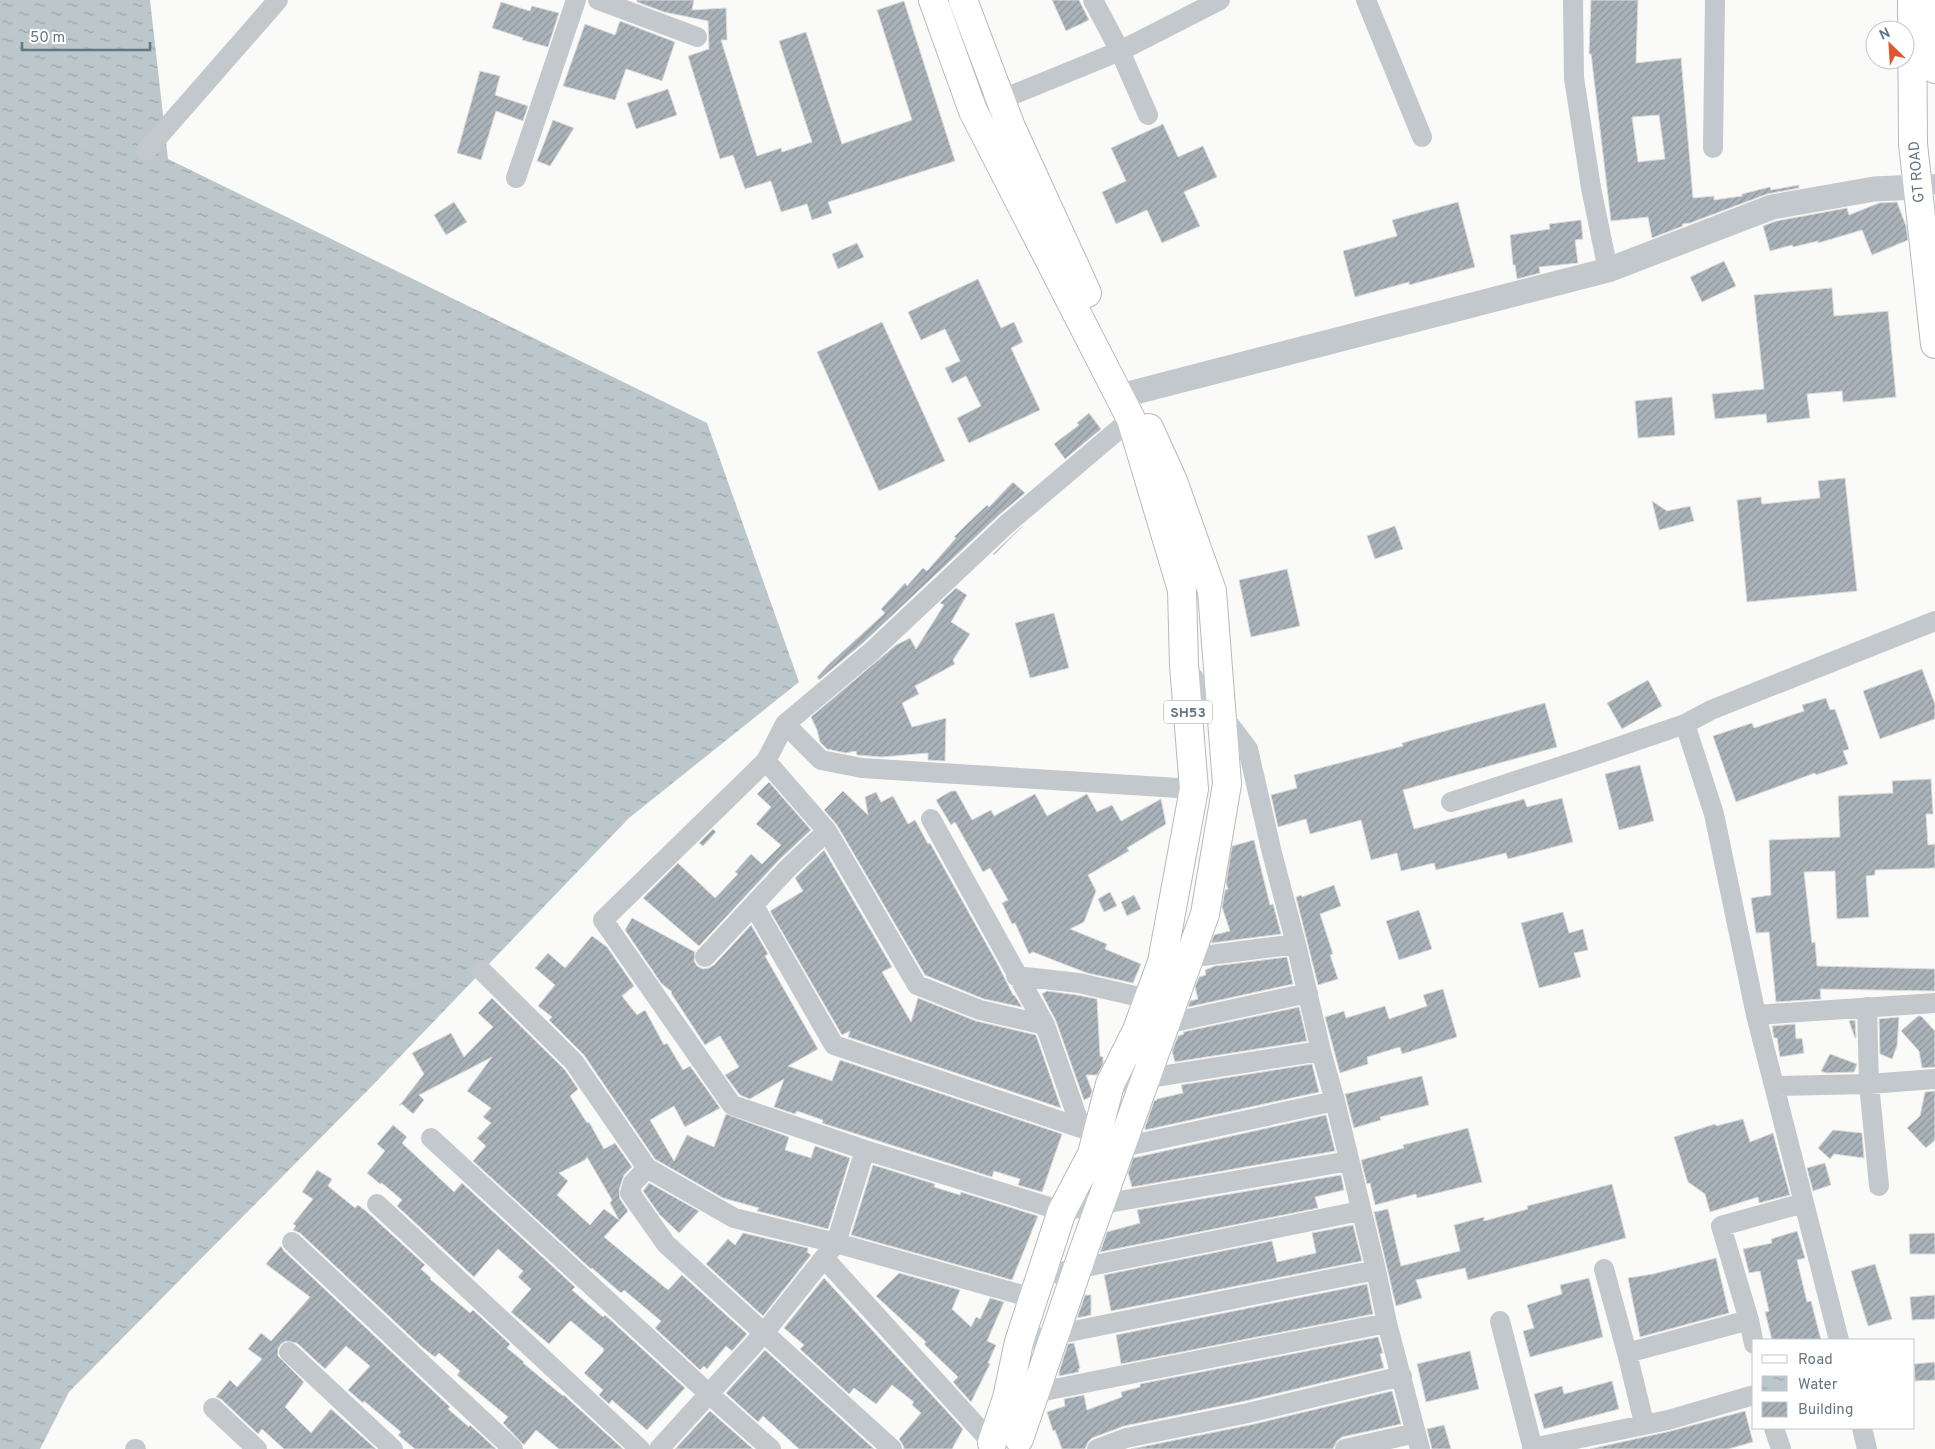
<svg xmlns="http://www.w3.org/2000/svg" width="1935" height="1449" font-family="Overpass,sans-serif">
<defs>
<pattern id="water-ripples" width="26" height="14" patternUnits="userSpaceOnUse" patternTransform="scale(1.25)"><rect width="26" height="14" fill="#bbc7cb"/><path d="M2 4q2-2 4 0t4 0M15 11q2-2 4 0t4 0" fill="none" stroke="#9ca6aa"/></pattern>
<pattern id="building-hatch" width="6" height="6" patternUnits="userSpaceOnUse" patternTransform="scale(1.25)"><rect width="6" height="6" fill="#aab3b9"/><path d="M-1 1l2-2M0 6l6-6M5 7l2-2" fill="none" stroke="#8e969c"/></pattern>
</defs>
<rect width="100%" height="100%" fill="#fafaf8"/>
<path fill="url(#water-ripples)" d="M0 0H150L168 159 707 423 799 682 629 818 369 1089 69 1392 40 1449H0Z"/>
<path fill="url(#building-hatch)" stroke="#dcdcda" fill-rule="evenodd" d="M637 0H694L692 10 726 8 727 40H721L757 156 781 148 782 152 812 142 779 41 806 32 842 144 912 120 877 10 904 1 955 161 828 202 832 213 812 220 807 204 781 212 771 181 745 189 733 155 720 159 688 56 709 49 708 21 664 12 637 2Z
M1052 0H1079L1089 20 1066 31Z
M1591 0H1638L1636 63 1681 58 1693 198 1714 196V200L1742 196V194L1770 187 1771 190 1799 185V188L1767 194 1690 223 1682 224 1683 226 1652 238 1648 217 1611 221 1591 54H1589ZM1659 115 1665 159 1638 162 1632 117Z
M501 2 530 11 532 6 559 13 548 47 522 40 523 38 492 28Z
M620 21 675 42 662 81 626 69 615 100 563 86 585 24 615 35Z
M480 71 500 76 495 95 528 106 523 121 496 111 481 160 457 153Z
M668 89 677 115 636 129 627 103Z
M553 120 574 128 550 166 537 161Z
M1163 124 1178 157 1203 146 1217 177 1184 192 1200 226 1162 243 1147 210 1116 224 1102 192 1126 181 1111 148Z
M454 202 467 222 446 235 434 215Z
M1458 202 1475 267 1409 285V282L1355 297 1343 251 1397 236 1392 220Z
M1897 202 1906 226 1908 240 1872 255 1862 230 1818 243V241L1793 247 1792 245 1770 251 1763 226 1776 221 1847 208 1849 215 1879 203Z
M1581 220 1583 239 1575 240 1578 263 1539 267 1540 273 1517 279 1515 265H1513L1510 235 1550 229 1549 224Z
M857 243 864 257 838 269 832 254Z
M1724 261 1736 286 1702 302 1690 277Z
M978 279 1001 328 1014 322 1023 342 1011 348 1040 410 969 443 957 418 981 406 966 376 952 383 945 368 960 361 945 329 921 340 908 312Z
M1832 288 1834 316 1888 311 1896 397 1843 402 1842 391 1807 394 1810 418 1767 423 1766 414 1715 419 1712 394 1764 389 1754 295Z
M882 322 945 461 879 491 817 352Z
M1672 397 1675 435 1638 438 1635 401Z
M1089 413 1101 429 1065 459 1054 444 1079 425 1077 423Z
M1845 478 1857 591 1747 602 1737 500 1761 497 1762 504 1820 498 1818 481Z
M1013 482 1025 493 999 515 863 643 819 680 817 677 829 664 885 613 881 609 905 583 907 586 923 568 927 571 956 538 954 537 966 525 987 505 989 507Z
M1652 501 1667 511 1690 506 1694 521 1659 530Z
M1023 526 994 555 993 554 1015 533Z
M1395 526 1403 549 1375 559 1367 536Z
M1287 569 1300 626 1251 637 1239 580Z
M956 588 967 595 951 622 970 634 953 660 955 664 915 686 919 694 902 703 912 727 946 718 945 761 928 760V753L882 757 857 755 856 751 846 753 827 749 820 742 817 730 811 717 896 645 910 638 916 649 944 605 940 603Z
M1054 613 1069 668 1030 678 1015 623Z
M1922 669 1935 704V719L1880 739 1863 691Z
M1648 680 1662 706 1622 729 1607 703Z
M1826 698 1830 710 1835 709 1849 749 1843 751 1848 764 1816 775 1815 773 1736 802 1713 736 1752 723 1754 728 1804 711 1802 705Z
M1545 703 1557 747 1403 790 1414 829 1524 799 1527 807 1562 798 1573 842 1508 859 1506 853 1436 870 1434 863 1401 871 1397 853 1371 860 1361 820 1310 834 1306 819 1278 827 1271 795 1297 788 1294 775 1403 746 1402 743Z
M1640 765 1654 821 1619 830 1605 774Z
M1931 779 1933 814H1926L1928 845 1935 844V868L1875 870V875L1866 876 1869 917 1837 919 1835 871 1804 872 1812 943 1815 942 1817 966 1935 969V991L1820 989 1821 999 1776 1002 1769 932 1756 933 1751 898 1771 895 1769 840 1840 837 1838 796 1893 793 1892 781Z
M769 782 811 830 779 860 699 946 643 898 678 863 715 898 738 874 735 872 751 854 762 864 781 845 756 824 771 807 757 794Z
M843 791 868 815 865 797 876 792 881 802 893 796 908 824 915 820 928 844 930 843 998 965 1013 995 1015 996 1022 1007 984 999 925 975 837 825 824 810Z
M951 791H956L972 820 991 810 994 816 1035 794 1047 816 1087 794 1097 812 1112 805 1121 821 1161 799 1166 824 1127 848 1129 851 1088 875 1096 891 1084 922 1070 929 1107 944 1105 949 1141 964 1133 983 1087 973 1033 952 1029 954 1015 923 1012 924 1002 903 1008 900 990 868 983 872 955 822 951 825 936 800Z
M713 829 716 832 703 846 699 843Z
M1254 840 1270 905 1273 904 1281 934 1211 943 1214 935 1230 931 1222 907 1225 890 1228 889 1226 883 1232 846Z
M824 850 892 967 882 972 911 1022 918 998 976 1021 1036 1035 1061 1108 848 1037 850 1031 842 1035 770 911 803 891 795 878Z
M1334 885 1341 906 1320 914 1333 954 1330 955 1338 979 1318 985 1296 897 1301 895 1302 897Z
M1110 892 1117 906 1104 912 1098 899Z
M1134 895 1141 909 1127 916 1121 902Z
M1419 910 1432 949 1399 960 1386 921Z
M1563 912 1569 933 1583 929 1588 950 1574 953 1581 977 1539 988 1521 923Z
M632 918 695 952 694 961 697 966 703 969 709 968 714 965 751 925 768 954 765 956 818 1049 788 1066 832 1081 840 1060 1062 1134 1042 1192 1018 1185 1020 1179 994 1171 992 1177 822 1123 823 1120 797 1111 795 1114 774 1107 784 1079 750 1099 740 1095 725 1075 739 1067 720 1036 705 1045 671 993 672 992 661 983 625 930Z
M592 936 607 947 634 986 622 996 637 1015 645 1010 664 1045 667 1043 683 1070 690 1066 720 1108 685 1127 674 1106 650 1120 674 1161 687 1135 714 1147 726 1114 789 1137 785 1150 811 1158 815 1146 850 1158 828 1229 757 1211 759 1208 723 1198 655 1159 584 1055 549 1020 552 1017 538 1006 555 985 535 968 548 953 565 968Z
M1287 957 1293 984 1188 1007 1190 1001 1198 999 1195 987 1199 977 1206 975 1205 970 1215 966Z
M1443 989 1457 1037 1402 1054 1400 1047 1367 1057 1368 1064 1340 1073 1325 1017 1344 1011 1346 1018 1385 1006 1389 1019 1427 1006 1423 995Z
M1047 991 1077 995 1097 999 1100 1056 1103 1057V1064L1097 1075H1086L1092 1091 1090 1097 1084 1100 1056 1021 1042 994Z
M492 998 565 1070 578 1089 570 1096 587 1123 589 1122 604 1149 615 1143 632 1167 624 1175 619 1190 620 1199 628 1211 604 1237 668 1290 682 1275 747 1334 732 1351 726 1346 707 1369 704 1366 700 1370 655 1328 661 1321 624 1290 621 1293 592 1268 591 1269 473 1161 486 1146 477 1138 491 1123 483 1117 491 1108 467 1091 492 1057 419 1095 424 1100 413 1114 402 1104 399 1106 424 1074 412 1053 451 1033 464 1057 493 1027 478 1013ZM587 1157 612 1200 610 1203 619 1220 604 1209 590 1225 557 1195 568 1181 559 1173 585 1160Z
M1299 1007 1307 1041 1175 1062 1172 1051 1178 1036 1184 1034 1183 1032Z
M1918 1016H1921L1935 1031V1067L1922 1068 1919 1051 1901 1031Z
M1899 1017 1897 1046 1892 1059 1880 1054 1879 1019Z
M1855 1020 1856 1038H1855L1849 1021Z
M1795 1024 1796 1039 1802 1038 1804 1053 1780 1057 1777 1038H1774L1772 1026Z
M1830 1054 1857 1064 1854 1072 1826 1073 1821 1071Z
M1312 1064 1319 1092 1145 1130V1127L1154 1101 1157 1100V1099L1183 1093 1181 1085Z
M1422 1076 1429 1105 1380 1117 1381 1120 1354 1128 1345 1094Z
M1935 1091V1140L1926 1148 1907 1128 1920 1116 1925 1092Z
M1326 1115 1335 1151 1132 1187 1128 1173 1133 1158Z
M1743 1119 1750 1142 1773 1133 1790 1195 1759 1203 1758 1197 1710 1212 1705 1194 1688 1182 1674 1137 1715 1124 1716 1126Z
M393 1125 407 1137 402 1143 454 1192 462 1183 575 1287 572 1290 603 1317 605 1315 685 1388 647 1430 612 1400 609 1404 599 1395 603 1390 584 1373 603 1352 604 1349 571 1321 569 1322 549 1344 511 1312 531 1289 518 1277 523 1271 498 1249 474 1277 397 1206 402 1200 382 1183 380 1184 367 1173 385 1151 377 1144Z
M1468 1128 1482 1182 1417 1198 1416 1194 1375 1205 1370 1183 1367 1184 1361 1160 1404 1148 1403 1145Z
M1833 1130 1862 1133 1864 1158 1834 1154 1830 1159 1818 1148Z
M1825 1163 1831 1185 1813 1191 1807 1168Z
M873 1165 935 1184 934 1187 960 1195 961 1192 1038 1216 1012 1280 851 1235Z
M317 1170 332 1179 328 1186 355 1208 358 1205 366 1211 425 1265 421 1269 431 1278 430 1279 470 1313 473 1310 510 1344 507 1348 524 1362 523 1363 563 1396 564 1395 567 1398 623 1449H559L536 1430 524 1445 503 1423 508 1417 457 1375 460 1371 439 1353 435 1357 422 1347 300 1233 293 1230 296 1226 293 1224 313 1199 302 1192Z
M1341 1175 1344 1190 1315 1197 1318 1208 1100 1252 1107 1232 1140 1223 1137 1210Z
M649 1183 699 1211 679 1233 660 1215 643 1191Z
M1612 1184 1626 1238 1468 1280 1465 1268 1416 1280 1422 1298 1396 1306 1374 1212 1388 1209 1401 1266 1460 1251 1454 1225 1484 1217V1221L1528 1209 1527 1206Z
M1353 1225 1362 1261 1111 1311 1104 1275 1272 1241 1277 1262 1316 1253 1312 1233Z
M1797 1231 1805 1258 1797 1260 1807 1302 1811 1301 1821 1340H1772L1765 1312 1769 1311 1760 1271 1749 1273 1743 1249 1772 1243 1771 1239Z
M743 1233 808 1248 807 1252 811 1255 763 1316 706 1264 728 1239 735 1245Z
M1935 1233V1254H1910L1909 1234Z
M281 1246 284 1251 450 1407 448 1409 469 1427 470 1425 496 1449H415L398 1435 401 1432 364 1401 363 1403 348 1390 370 1366 346 1346 325 1369 297 1343 286 1341 281 1344 278 1349V1356L304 1382 285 1407 311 1433 331 1409 376 1449H284L262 1429 258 1434 221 1399 216 1397 230 1380 237 1387 262 1359 248 1349 261 1333 271 1341 310 1297 266 1264Z
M1716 1258 1729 1313 1640 1337 1628 1278 1653 1274Z
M1875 1264 1892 1319 1868 1326 1851 1271Z
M899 1273 960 1290 952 1309 971 1327 976 1317 980 1319 990 1298 1004 1302 987 1341 996 1345 988 1363 990 1364 971 1402 953 1382 958 1377 924 1344 926 1342 876 1296Z
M824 1278 963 1429 952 1449H904L903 1445 899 1439 921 1413 912 1405 914 1402 892 1385 876 1404 854 1388 849 1394 800 1349 804 1345 784 1328Z
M1589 1278 1603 1337 1530 1357 1523 1331 1534 1328 1527 1305 1562 1294 1560 1285Z
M1367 1284 1373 1314 1121 1364 1116 1335Z
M1085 1295H1091V1315L1077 1318Z
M1935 1295V1319L1912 1320 1910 1297Z
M1378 1337 1383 1353 1380 1354 1384 1368 1245 1401 1124 1426 1092 1438 1088 1442 1085 1449H1062L1055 1430 1053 1431 1047 1412 1065 1406 1064 1399 1084 1395 1087 1410 1122 1397 1121 1392 1140 1387V1384Z
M1074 1343 1080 1368 1078 1369 1079 1372 1059 1376V1372L1068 1344Z
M765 1350 874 1449H799L763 1416 758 1422 726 1393Z
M1470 1351 1479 1389 1426 1402 1417 1364Z
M1935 1362V1380L1915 1381 1914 1364Z
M1612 1381 1619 1409 1544 1429 1534 1394 1562 1386 1564 1394Z
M1392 1391 1401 1424 1342 1437 1337 1441 1333 1449H1131L1250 1425Z
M710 1411 753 1449H675Z
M1745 1411 1753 1442 1728 1449H1590L1671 1431Z
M1444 1425 1451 1449H1432L1427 1429Z"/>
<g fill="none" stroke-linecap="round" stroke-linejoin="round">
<defs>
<path id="secondary" d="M1912 0 1913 144 1935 344
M1930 0 1935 69"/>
<path id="primary" d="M933 0 973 111 1131 419 1182 590 1184 665 1194 789 1162 962 1137 1030 1110 1084 1092 1154 1062 1211 1019 1342 1007 1398 992 1443
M963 0 1011 127 1087 293
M1019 1439 1083 1252 1205 914 1227 784 1212 591 1173 481 1149 428"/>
</defs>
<use href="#secondary" stroke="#b3babf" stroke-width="30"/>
<use href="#primary" stroke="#b5babe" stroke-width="30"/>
<path stroke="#c3c8cc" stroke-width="20" d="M598 0 697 37
M1093 0 1120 51 1148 115
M1366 0 1422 137
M1573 0 1574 78 1591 188 1608 270
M973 111 1120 51 1220 0
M1713 148 1715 0
M146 151 278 0
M516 178 576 0
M1917 187 1935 184
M1131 419 1007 524 871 652 785 724 766 761 603 920 732 1105 865 1150 1062 1211 1349 1161
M1184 665 1248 749 1272 853 1296 944 1321 1051 1335 1101 1376 1270 1387 1323 1420 1449
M785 724 821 760 862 768 1194 789
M1685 724 1714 814 1756 1015 1839 1340
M766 761 827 831 917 985 980 1010 1045 1025
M1451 802 1583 759 1685 724 1711 710 1935 621
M931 819 1045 1025 1081 1128
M754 906 834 1045 1081 1128 1097 1131
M705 957 788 868 827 831
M1179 959 1296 944
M481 970 574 1062 647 1168 734 1218 836 1243 1033 1298
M1016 976 1079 983 1148 999
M1867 1007 1869 1084 1879 1186
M1756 1015 1935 1003
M1156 1026 1308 993
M1110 1084 1321 1051
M1774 1086 1869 1084 1935 1079
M431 1138 709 1394 771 1449
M1109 1150 1335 1101
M647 1168 633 1183 630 1193 666 1244 892 1449
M377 1204 640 1449
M292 1242 513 1449
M824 1258 992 1443
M1604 1269 1627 1353
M1041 1276 1360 1211
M1749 1320 1721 1226 1804 1203
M1500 1321 1533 1449
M1019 1342 1376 1270
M289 1352 393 1449
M1024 1395 1387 1323
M213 1408 257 1449
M1644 1423 1627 1353 1749 1320 1754 1344
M1774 1428 1781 1449
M1862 1428 1867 1449
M1532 1448 1668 1420 1754 1395
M135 1449H136
M659 1449 764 1333 836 1243 865 1150
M1097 1449 1126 1438 1248 1413 1402 1376
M1345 1449 1416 1433"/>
<path stroke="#c3c8cc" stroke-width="25" d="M1120 396 1608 270 1772 207 1874 189 1917 187"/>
<use href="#secondary" stroke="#fff" stroke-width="28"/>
<use href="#primary" stroke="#fff" stroke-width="28"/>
</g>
<g text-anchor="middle" stroke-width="5" stroke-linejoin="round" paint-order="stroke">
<rect fill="#fff" stroke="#939fa8" stroke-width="1" x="1164" y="700.5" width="48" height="23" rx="4"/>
<g font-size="14" font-weight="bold" fill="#657683">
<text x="1188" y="717">SH53</text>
</g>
<g font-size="15" fill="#657683" stroke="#fff">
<text transform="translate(1916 172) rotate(-95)" y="5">GT ROAD</text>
</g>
</g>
<rect x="1752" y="1339" width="162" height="90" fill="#ffffff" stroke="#c1c8cd"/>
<rect x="1762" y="1355" width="25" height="8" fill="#ffffff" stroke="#c1c8cd"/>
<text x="1798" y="1364" font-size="15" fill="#657683">Road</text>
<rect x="1762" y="1376" width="25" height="15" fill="url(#water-ripples)" stroke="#c1c8cd"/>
<text x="1798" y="1389" font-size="15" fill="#657683">Water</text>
<rect x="1762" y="1402" width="25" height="15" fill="url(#building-hatch)" stroke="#c1c8cd"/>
<text x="1798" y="1414" font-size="15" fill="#657683">Building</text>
<g transform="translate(1890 45) rotate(335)"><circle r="24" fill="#ffffff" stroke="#c1c8cd"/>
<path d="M0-4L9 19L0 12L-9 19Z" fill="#e4572e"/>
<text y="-8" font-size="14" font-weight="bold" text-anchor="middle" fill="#657683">N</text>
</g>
<path d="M22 42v8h128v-8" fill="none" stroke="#657683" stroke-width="2.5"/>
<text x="30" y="42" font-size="15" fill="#657683" stroke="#ffffff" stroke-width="4" paint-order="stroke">50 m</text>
</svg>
